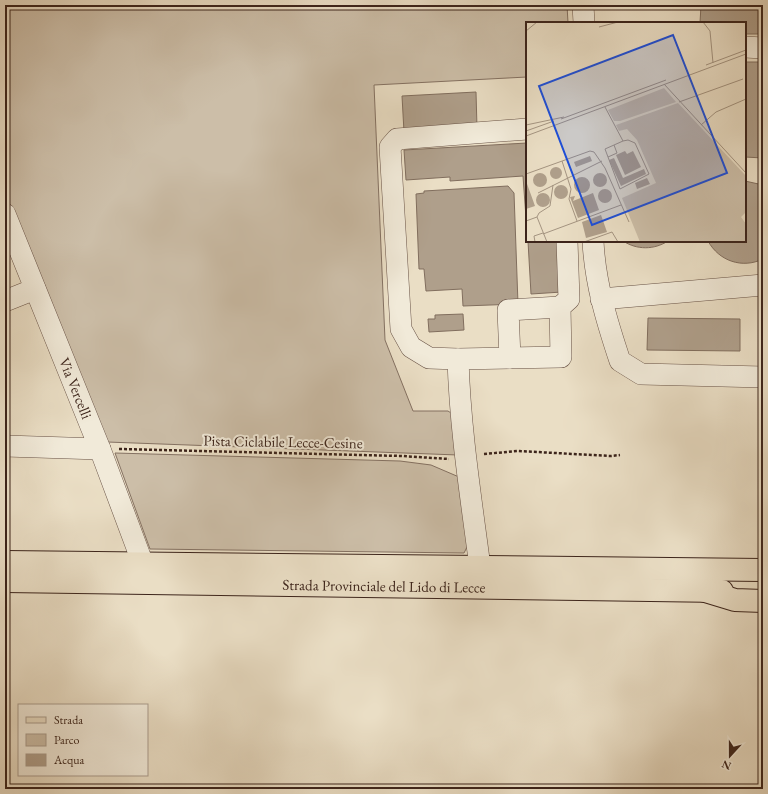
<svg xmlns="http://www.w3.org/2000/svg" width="768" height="794" font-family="'EB Garamond',serif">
<rect width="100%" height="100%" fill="#eadec5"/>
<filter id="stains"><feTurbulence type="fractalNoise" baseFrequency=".005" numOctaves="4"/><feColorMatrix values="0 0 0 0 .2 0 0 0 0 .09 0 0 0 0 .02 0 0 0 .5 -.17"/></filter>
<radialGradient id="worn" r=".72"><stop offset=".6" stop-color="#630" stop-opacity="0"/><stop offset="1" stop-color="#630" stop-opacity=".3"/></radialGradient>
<path fill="#ccbea8" stroke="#847162" d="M5 5H567L568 23H527V77L374 85 385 340 413 411H448L457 417 458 455 107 442 5 193Z
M115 453 400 461 431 465 459 477 469 543 464 553 150 549Z"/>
<path fill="#af9f8b" stroke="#816e5e" d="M701 5H763V34H745V23H700Z
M745 62H763V158L745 157Z
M476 92 477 128 404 132 402 96Z
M527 143V232L523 176 450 181V177L406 180 404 150Z
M745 181 763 185V259C742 269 719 261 708 241H745Z
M508 186 514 193 518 304 463 306 462 289 426 291 424 269H419L416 194 424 193V191Z
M528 241H559L562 292 531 294Z
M623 241H668C654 250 637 250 623 241Z
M463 314 464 330 429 332 428 319H435V315Z
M648 318 740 319V351L647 350Z"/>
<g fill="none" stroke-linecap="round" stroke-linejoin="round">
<defs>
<g id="minor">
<path d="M583 5 584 23"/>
<path d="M745 47 763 48"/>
<path d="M527 129 397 139 390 147 401 329 411 347 429 358 458 359 561 357 560 307 569 299 567 241"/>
<path id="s1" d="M5 214 100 449 143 564"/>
<path d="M593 241C595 283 607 322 620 361L641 374 763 377"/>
<path d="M601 299 763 285"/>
<path d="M5 301 35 289"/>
<path d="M510 358 508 310 560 307"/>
<path d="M458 359C460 429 471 498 480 567"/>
<path d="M5 446 100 449"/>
</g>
<g id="major">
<path d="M5 562 763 570"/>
<path id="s2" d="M5 581 722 591"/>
</g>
<path id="highway" d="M702 590 735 600 763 601"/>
</defs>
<use href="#minor" stroke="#685246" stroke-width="22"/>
<use href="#major" stroke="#3c241b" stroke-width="24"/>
<use href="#highway" stroke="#3c241b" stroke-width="24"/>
<path stroke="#3c241b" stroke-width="2.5" stroke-dasharray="3 2" stroke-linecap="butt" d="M119 449 402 456 449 459
M484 454 518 451 611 456 620 455"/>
<use href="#minor" stroke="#f1ead9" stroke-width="21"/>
<use href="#major" stroke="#eadec5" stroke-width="22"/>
<use href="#highway" stroke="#eadec5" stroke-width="22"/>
</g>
<g text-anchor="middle" stroke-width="4" stroke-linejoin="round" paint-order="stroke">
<g font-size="15" fill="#3c241b" stroke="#f1ead9">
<text dy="5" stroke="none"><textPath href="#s1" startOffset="188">Via Vercelli</textPath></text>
<text transform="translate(283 442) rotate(1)" y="5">Pista Ciclabile Lecce-Cesine</text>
<text dy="5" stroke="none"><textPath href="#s2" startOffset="379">Strada Provinciale del Lido di Lecce</textPath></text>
</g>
</g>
<g transform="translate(526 22)">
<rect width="220" height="220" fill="#eadec5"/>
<path d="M138 66 150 80 94 99H88L82 88ZM152 81 220 154V190L215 195 220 202V220H114L96 176 130 161 111 118 101 107 93 109 90 103Z" fill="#ccbea8"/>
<path d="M99 129 101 132 107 129 115 145 99 153 90 133ZM64 134 66 139 50 145 48 140ZM88 136 97 156 118 147 120 152 95 164 83 138ZM24 151a6 6 0 1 1 12 0a6 6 0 1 1-12 0ZM67 158a7 7 0 1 1 14 0a7 7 0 1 1-14 0ZM7 158a7 7 0 1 1 14 0a7 7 0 1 1-14 0ZM48 163a8 8 0 1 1 16 0a8 8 0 1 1-16 0ZM121 156 124 162 111 167 109 161ZM0 159 9 184 0 187ZM28 170a7 7 0 1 1 14 0a7 7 0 1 1-14 0ZM72 174a7 7 0 1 1 14 0a7 7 0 1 1-14 0ZM67 171 73 188 52 196 44 175 49 174 47 179ZM10 178a7 7 0 1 1 14 0a7 7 0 1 1-14 0ZM75 193 81 210 60 216 56 200Z" fill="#af9f8b"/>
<path fill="none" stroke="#a49481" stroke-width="1" d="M177 0 184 9 187 41M73 5 92 0M0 9 11 0M180 43 220 28M138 62 220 151M153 80 217 57M79 85 97 119 79 127 94 167 123 152 109 121 102 118 97 119M35 97 140 58M0 103 38 95M175 103 190 90 220 77M0 109 28 99M0 114 220 32M82 135 91 131 88 123M36 139 45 167 43 177 51 199M0 152 64 129 68 130 79 146 103 200M12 171 76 139M11 195 13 191 24 184 27 163M0 199 11 195 21 220M17 212 95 183M9 220 8 214 17 211M58 220 86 210 92 220"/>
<path fill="#1d4ed8" fill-opacity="0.15" stroke="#1d4ed8" stroke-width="2" d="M147 13 201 151 66 203 13 64Z"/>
<rect width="220" height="220" fill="none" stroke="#3c241b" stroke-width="2"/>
</g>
<rect width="768" height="794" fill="none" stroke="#eadec5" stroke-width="20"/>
<rect x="6" y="6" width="756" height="782" fill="none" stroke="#3c241b" stroke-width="2"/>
<rect x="10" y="10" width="748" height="774" fill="none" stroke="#3c241b"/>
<rect x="18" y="704" width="130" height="72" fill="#f1ead9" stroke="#a99b8d"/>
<rect x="26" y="717" width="20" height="6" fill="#eadec5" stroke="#a99b8d"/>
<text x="54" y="724" font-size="12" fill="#3c241b">Strada</text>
<rect x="26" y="734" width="20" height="12" fill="#ccbea8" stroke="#a99b8d"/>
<text x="54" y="744" font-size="12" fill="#3c241b">Parco</text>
<rect x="26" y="754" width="20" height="12" fill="#af9f8b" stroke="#a99b8d"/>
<text x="54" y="764" font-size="12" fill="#3c241b">Acqua</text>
<g transform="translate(730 756) rotate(201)" stroke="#f1ead9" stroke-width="3" paint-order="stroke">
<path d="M0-3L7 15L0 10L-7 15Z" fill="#3c241b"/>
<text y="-6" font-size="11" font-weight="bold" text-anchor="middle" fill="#3c241b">N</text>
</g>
<rect width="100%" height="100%" filter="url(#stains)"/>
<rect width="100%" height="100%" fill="url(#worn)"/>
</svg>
